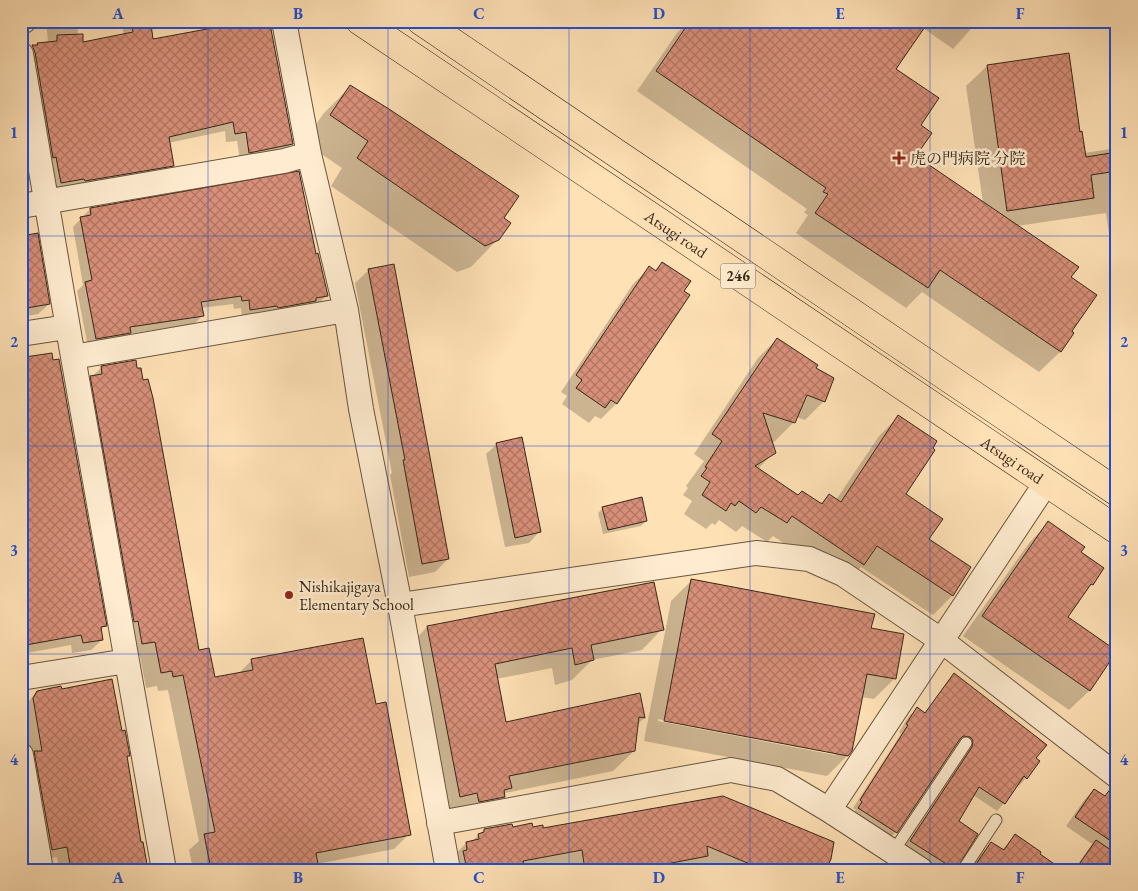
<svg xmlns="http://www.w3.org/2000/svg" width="1138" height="891" font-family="'EB Garamond','Noto Serif JP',serif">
<defs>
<pattern id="building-cross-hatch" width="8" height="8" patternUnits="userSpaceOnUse" patternTransform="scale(1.25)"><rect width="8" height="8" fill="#d88f79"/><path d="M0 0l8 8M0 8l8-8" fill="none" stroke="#b07562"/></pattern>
</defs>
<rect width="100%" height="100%" fill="#ffe1b6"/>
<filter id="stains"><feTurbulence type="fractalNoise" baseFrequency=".004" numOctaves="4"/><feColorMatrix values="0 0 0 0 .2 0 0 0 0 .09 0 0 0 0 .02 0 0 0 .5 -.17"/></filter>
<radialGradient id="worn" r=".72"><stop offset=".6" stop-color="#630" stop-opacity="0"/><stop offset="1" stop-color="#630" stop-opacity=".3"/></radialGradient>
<path fill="#0003" fill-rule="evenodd" d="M46 21H77L78 35 82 43 124 35 121 21H149L152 40 216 28 218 26 291 144 282 153 240 161 237 141 226 142 225 131 168 143 172 166 163 175 52 191 29 53 38 44 48 43Z
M689 21H978L953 49 923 28 894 69 919 125 914 156 983 203 966 86 987 66 1068 54 1079 133 1084 153 1117 148V288L1106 213 1017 226 1070 278V331L1072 333 1060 352 1039 372 922 292 906 308 796 233 808 215 804 212 807 209 637 91 677 33Z
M350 87 502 218 498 239 471 267 457 272 331 186 342 168 304 142 323 114Z
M21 144 24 161 21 164Z
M90 209 315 255 327 295 318 304 242 318 241 308 234 309 233 304 201 308 203 315 194 324 128 334 121 341 88 347 77 291 83 285 73 227Z
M21 238 49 304 38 314 21 317Z
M662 263 682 291 688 295 616 404 601 419 595 416 589 423 562 404 567 396 561 392 633 284 649 268 654 271Z
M369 270 448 559 435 572 409 577 390 475 392 473 355 283Z
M777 339 814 369 824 401 805 420 796 417 794 422 774 442 770 441 774 452 758 469 798 496 820 504 829 495 836 500 879 436 898 417 904 495 928 539 970 567 952 596 933 615 861 567 844 583 773 536 767 542 742 526 736 532 719 520 715 525 712 523 706 529 684 514 692 501 683 495 688 488 686 486 704 461 694 454 758 358Z
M51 354 105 625 100 631 102 640 91 650 72 653 71 645 21 654V359Z
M102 367 198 652 214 678 238 674 252 660 375 705 409 834 394 849 317 864 318 870H193L189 850 199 841 168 690 158 691 157 686 146 688 140 656 127 659 76 392Z
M497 444 539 532 529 543 505 547 486 454Z
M603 508 646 521 641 526 603 534 598 513Z
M1048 523 1079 553 1103 569 1066 618 1116 652 1089 691 1069 710 963 636 1029 543Z
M692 580 869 629 894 679 874 699 861 697 848 755 827 776 644 741 671 601ZM658 719 835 752V755L658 721Z
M653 583 662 629 642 650 592 660 572 680 555 685 552 668 496 679 505 724 639 694 644 718 637 725 634 751 613 771 505 793 504 797 484 817 440 816 407 648 427 627Z
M954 674 1034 759 1026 778 1019 786 1017 784 1004 803 997 811 973 795 957 822 955 870H935L903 849 965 756 966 748 962 744 955 743 896 832 888 840 851 816 856 810 853 808 901 734 899 732 909 716 917 709 924 714 947 682Z
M37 692 121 732 128 755 126 758 140 844 147 870H59L57 857 41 860 21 757V712L27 703Z
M1117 747V768L1107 762Z
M1094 790 1117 805V870H1074L1092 844 1066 826 1085 799Z
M723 797 825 870H447L446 864 466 843 471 842 484 830 512 828 542 830Z
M1015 835 1061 870H970L982 853 991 843 1002 850Z
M21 844 24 857 21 860Z
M873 863 883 870H866Z"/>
<path fill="url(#building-cross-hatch)" stroke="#362717" d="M217 21H268L270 24 293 144 249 153 246 132 235 134 233 122 169 137 174 166 85 181 84 179 61 183 56 157 53 158 35 52 32 45H38L37 43 57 41V35L83 34V42L133 32 132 27 151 24 153 39 218 27Z
M690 21H929L896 69 939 98 921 125 932 133 916 156 1079 267 1071 277 1097 295 1072 331 1074 333 1061 352 940 270 928 288 815 213 828 194 823 192 826 188 656 71Z
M1069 53 1080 132 1082 131 1086 157 1117 152V171L1091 175 1094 198 1007 211 987 65Z
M350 85 389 109 519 196 504 218 511 223 499 240 485 246 357 158 368 141 330 115Z
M299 171 316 254 318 253 328 296 316 298V301L278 308 277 306 250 310 249 300 242 301 241 296 201 302 204 316 130 327 131 333 96 339 85 282 92 280 80 217 91 215 90 208Z
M38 233 50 304 21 309V236Z
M662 262 691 281 684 291 690 295 617 404 611 400 605 408 576 388 582 380 576 375 649 266 656 271Z
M394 264 449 559 422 564 403 460H405L368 269Z
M777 338 818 365 816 368 834 378 825 402 807 395 795 423 763 413 776 453 755 466 798 495 802 491 822 504 829 494 841 502 898 415 937 441 933 448 935 450 906 494 943 519 929 539 971 567 953 596 877 546 864 565 792 516 787 523 761 507 756 513 739 501 735 506 731 503 726 511 702 495 710 482 701 476 707 468 705 467 722 441 712 434Z
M52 353 53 360 59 359 107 626 101 627 103 640 83 643 81 635 26 645 21 619V363L26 362 25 357Z
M136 360 137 368H141L143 380 148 379 153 398 199 650 209 648 215 677 253 670 251 659 363 638 376 704 386 702 411 835 316 853 319 870H211L204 834 215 832 183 675 173 677 172 671 161 673 155 642 142 644 138 621 134 622 90 376 102 374 101 366Z
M522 437 541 532 515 538 496 443Z
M642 497 647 521 608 530 602 507Z
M1048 521 1085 547 1081 552 1104 568 1093 585 1091 584 1068 617 1117 651 1090 691 982 616Z
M691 579 875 614 871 628 904 634 896 679 867 674 852 751 848 756 664 721Z
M654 582 664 630 591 645 594 660 575 665 572 648 495 664 506 722 640 693 645 718 639 717 635 751 509 776 512 788 504 790 505 797 479 802 477 793 460 797 427 626Z
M954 673 1047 745 1036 758 1040 761 1027 779 1024 776 1005 804 979 787 959 821 978 834 956 870 910 841 972 747 973 740 970 737 963 736 960 739 897 833 858 808 862 802 860 800 908 725 906 724 917 707 925 713Z
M112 679 122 731 125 730 130 756H127L141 842H143L148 870H71L67 847 52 850 34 751H42L33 698 37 691 61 686 62 689Z
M1111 788 1117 789V845L1075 817 1094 789 1105 796Z
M723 796 834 842 831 859 826 870H764L707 846 708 856 635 870H585L582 850 523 861 525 870H467L463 851 467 850 466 842 479 839 478 834 484 832V829L512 824 513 827 532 823 533 827 543 825V828Z
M1015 834 1041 852 1040 854 1063 870H972L991 842 1004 850Z
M1096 840 1117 854V870H1075Z"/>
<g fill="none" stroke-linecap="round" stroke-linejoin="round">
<defs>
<path id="lane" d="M893 852 966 743
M963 870 996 820"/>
<path id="street" d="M284 21 309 154 346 310 361 409 400 605 756 553 809 559 843 574 942 641 1117 776
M21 22 24 21
M21 54 73 357 164 870
M21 206 284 161 309 154
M21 334 67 327
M73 357 346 310
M400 605 448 870
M21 678 127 661
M21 755 41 870
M829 810 1046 483
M439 823 731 770 777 779 829 810 921 870"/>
<g id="highway">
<path id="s1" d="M360 21 1117 530"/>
<path d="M421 21 1117 492"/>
</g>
</defs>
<use href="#lane" stroke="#68563f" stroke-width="13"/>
<use href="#street" stroke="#68563f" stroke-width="26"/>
<use href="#highway" stroke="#362717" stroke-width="29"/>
<use href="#lane" stroke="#ffecd0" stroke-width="11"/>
<use href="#street" stroke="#ffecd0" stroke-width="24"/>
<use href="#highway" stroke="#ffe1b6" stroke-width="28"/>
</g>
<path fill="none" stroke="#1d4ed8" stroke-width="1" stroke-opacity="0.55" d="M208 21V870M388 21V870M569 21V870M750 21V870M930 21V870M21 236H1117M21 446H1117M21 654H1117"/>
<g fill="#8f2418" stroke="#ffecd0" stroke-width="2">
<path d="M896.5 150.5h5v5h5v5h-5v5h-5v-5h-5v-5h5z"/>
<circle cx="289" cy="595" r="5"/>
</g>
<g text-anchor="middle" stroke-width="5" stroke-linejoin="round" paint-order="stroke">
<rect fill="#ffecd0" stroke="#72624e" stroke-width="1" x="720.5" y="263.5" width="35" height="25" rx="4"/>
<g font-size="15" font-weight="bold" fill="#362717">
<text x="738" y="281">246</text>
</g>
<g font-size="16" fill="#362717" stroke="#ffecd0" text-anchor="start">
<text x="910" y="164">虎の門病院 分院</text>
<text x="299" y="592">Nishikajigaya<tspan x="299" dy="18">Elementary School</tspan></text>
</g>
<g font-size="16" fill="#362717" stroke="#ffecd0">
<text dy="6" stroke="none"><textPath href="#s1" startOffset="381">Atsugi road</textPath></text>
<text dy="6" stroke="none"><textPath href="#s1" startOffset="786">Atsugi road</textPath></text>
</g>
</g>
<rect width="1138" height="891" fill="none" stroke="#ffe1b6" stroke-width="55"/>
<rect x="28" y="28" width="1082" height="836" fill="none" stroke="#1d4ed8" stroke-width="2"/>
<g font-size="16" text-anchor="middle" font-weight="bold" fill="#1d4ed8">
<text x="118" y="19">A</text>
<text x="298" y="19">B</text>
<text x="479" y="19">C</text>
<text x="659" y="19">D</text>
<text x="840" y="19">E</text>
<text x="1020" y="19">F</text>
<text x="14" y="138">1</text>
<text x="1124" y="138">1</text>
<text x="14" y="347">2</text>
<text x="1124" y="347">2</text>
<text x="14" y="556">3</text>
<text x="1124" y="556">3</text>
<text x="14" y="765">4</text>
<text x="1124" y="765">4</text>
<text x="118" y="883">A</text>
<text x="298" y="883">B</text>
<text x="479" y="883">C</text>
<text x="659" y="883">D</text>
<text x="840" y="883">E</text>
<text x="1020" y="883">F</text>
</g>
<rect width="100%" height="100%" filter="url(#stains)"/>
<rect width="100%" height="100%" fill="url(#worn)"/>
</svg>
